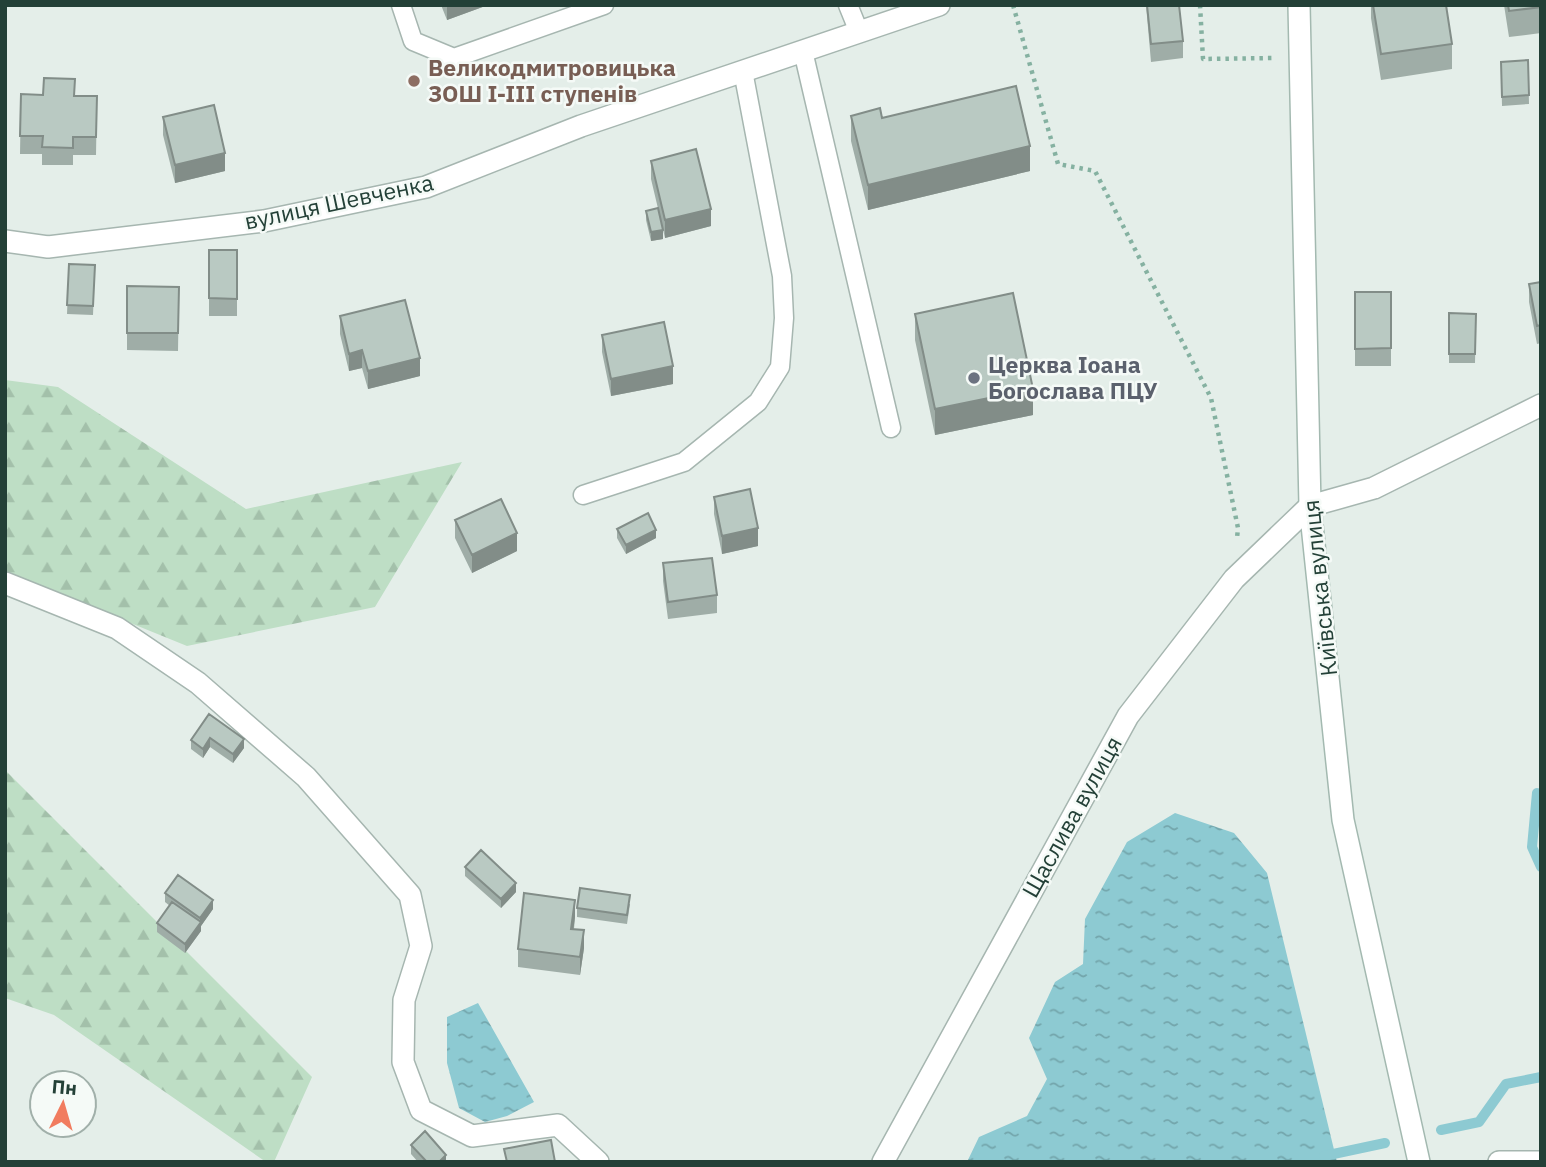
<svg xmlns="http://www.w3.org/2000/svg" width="1546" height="1167" font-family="'IBM Plex Sans',sans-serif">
<defs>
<pattern id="forest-firs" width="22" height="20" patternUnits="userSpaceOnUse" patternTransform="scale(1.75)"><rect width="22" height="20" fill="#bedec5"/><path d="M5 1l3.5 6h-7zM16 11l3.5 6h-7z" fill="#a3c0aa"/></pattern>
<pattern id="water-ripples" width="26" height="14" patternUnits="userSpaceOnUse" patternTransform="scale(1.75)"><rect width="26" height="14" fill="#8dcad2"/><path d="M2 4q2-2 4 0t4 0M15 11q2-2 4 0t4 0" fill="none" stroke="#73a5ab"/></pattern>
</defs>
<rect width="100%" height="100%" fill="#e4eee9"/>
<path fill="url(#forest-firs)" d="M5 380 58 387 246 509 462 462 375 607 187 646 5 572Z
M5 770 312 1077 274 1162H266L54 1015 5 998Z"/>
<path fill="url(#water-ripples)" d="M1175 813 1234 833 1267 873 1337 1162H967L979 1137 1027 1116 1047 1079 1029 1038 1055 982 1083 964 1085 919 1127 842Z
M478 1003 534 1102 507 1116 485 1122 459 1108 447 1063V1017Z"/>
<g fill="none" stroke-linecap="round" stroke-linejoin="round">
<path stroke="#8dcad2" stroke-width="10" d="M1541 794 1537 793 1532 847 1541 867
M1441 1130 1479 1122 1506 1084 1541 1077
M1324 1156 1385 1143"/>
<defs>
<path id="service" d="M401 5 413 41 454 58 604 5
M848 5 859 32
M803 51 891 428
M583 495 684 462 758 402 780 367 784 318 782 276 743 71"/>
<path id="minor" d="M5 241 48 247 264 221 426 187 581 126 939 5
M5 583 117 628 198 683 306 777 410 895 421 946 404 1000 403 1062 421 1110 472 1136 558 1125 598 1162
M883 1162 1128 716 1234 579 1310 506 1374 488 1541 405
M1499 1162H1541"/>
<path id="secondary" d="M1299 5 1310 506 1343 820 1419 1162"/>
</defs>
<use href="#service" stroke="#a6b6b0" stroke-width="21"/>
<use href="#minor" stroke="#a6b6b0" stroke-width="24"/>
<use href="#secondary" stroke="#a3b9b0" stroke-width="24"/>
<path stroke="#85b1a1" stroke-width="4.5" stroke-dasharray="3.5 5" stroke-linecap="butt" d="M1013 5 1058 164 1095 171 1211 398 1238 528 1237 538
M1200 5 1203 59 1274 58"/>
<use href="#service" stroke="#fff" stroke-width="18"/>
<use href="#minor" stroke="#fff" stroke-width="21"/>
<use href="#secondary" stroke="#fff" stroke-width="21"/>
</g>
<path fill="#9fada7" d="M441 5H488L447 20Z
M1146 5H1179L1183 41V58L1151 62Z
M1371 5H1446L1452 44V69L1381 80 1371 18Z
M1504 5H1541V33L1509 37Z
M1528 60 1529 104 1502 106 1501 62Z
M21 94 97 96 96 155H73V165H42V154H20Z
M851 116 1030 171 868 210 851 141Z
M163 117 225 171 175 183 163 135Z
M651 161 711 226 665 238 651 179Z
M646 211 663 239 651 241 646 220Z
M237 250V316H209V298Z
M69 264 95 265 93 315 67 314Z
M1541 282V343L1537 344 1529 302V284Z
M179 287 178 351 127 350V333Z
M1355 292H1391V366H1355Z
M1449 313 1476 314 1475 363H1449Z
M915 314 1033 415 935 435 915 340Z
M340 316 420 376 368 389 362 368 349 371 340 334Z
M602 335 673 384 611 396 602 352Z
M714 497 758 546 722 554 714 514Z
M455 520 517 551 472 573 455 538Z
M617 529 656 538 626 554 617 538Z
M663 563 717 595V613L668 619 663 581Z
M209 714 244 748 233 763 210 747 203 758 191 749V740Z
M465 867 516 892 501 908 465 876Z
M165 893 213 909 201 926V931L185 953 157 932V923L170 906 165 902Z
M630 904 627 924 577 917V908Z
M575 917 574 929 584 948 580 975 518 967V949Z
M411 1145 446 1162H418L411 1154Z"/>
<path fill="#828d88" d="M447 5H488L447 20Z
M1030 146V171L868 210V185Z
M225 153V171L175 183V165Z
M711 209V226L665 238V220Z
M663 230V239L651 241V232Z
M362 350V368L349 371V354Z
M420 358V376L368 389V371Z
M673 366V384L611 396V379Z
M1033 389V415L935 435V409Z
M758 528V546L722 554V536Z
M656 530V538L626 554V545Z
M517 533V551L472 573V555Z
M210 738V747L203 758V749Z
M244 739V748L233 763V754Z
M516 883V892L501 908V899Z
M213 900V909L201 926V931L185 953V944L200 923V918Z
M575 900V917L571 947V929Z
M584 930V948L580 975V957Z
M446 1155V1162H439Z"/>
<path fill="#b9c9c2" stroke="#828d88" stroke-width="2" d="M1147 5H1179L1183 41 1151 44Z
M1373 5H1446L1452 44 1381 54Z
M1508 5H1541V7L1509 11Z
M1528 60 1529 95 1502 97 1501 62Z
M44 78 75 79 74 96H97L96 137H73V148L42 147 43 136H20L21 94 43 95Z
M1016 86 1030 146 868 185 851 116 880 108 882 118Z
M214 105 225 153 175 165 163 117Z
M696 149 711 209 665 220 651 161Z
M658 208 663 230 651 232 646 211Z
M209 250H237V299L209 298Z
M69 264 95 265 93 306 67 305Z
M1541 282V325L1537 326 1529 284Z
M127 286 179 287 178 333H127Z
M1355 292H1391V348L1355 349Z
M1013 293 1033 389 935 409 915 314Z
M405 300 420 358 368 371 362 350 349 354 340 316Z
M1449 313 1476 314 1475 354H1449Z
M664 322 673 366 611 379 602 335Z
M750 489 758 528 722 536 714 497Z
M501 499 517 533 472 555 455 520Z
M648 513 656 530 626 545 617 529Z
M712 558 717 595 668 602 663 563Z
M209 714 244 739 233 754 210 738 203 749 191 740Z
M481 850 516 883 501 899 465 867Z
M178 875 213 900 200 918 165 893Z
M580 888 630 895 627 915 577 908Z
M524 893 575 900 571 929 584 930 580 957 518 949Z
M172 902 201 922 185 944 157 923Z
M425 1131 446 1155 439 1162H427L411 1145Z
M551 1140 555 1162H507L504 1149Z"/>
<circle fill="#8d6e63" stroke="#f5faf7" stroke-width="2.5" cx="414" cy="81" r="7"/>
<circle fill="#6b7280" stroke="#f5faf7" stroke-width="2.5" cx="974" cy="378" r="7"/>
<g text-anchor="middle" stroke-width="5" stroke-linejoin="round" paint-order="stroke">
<g font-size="23" font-weight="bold" fill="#785e54" stroke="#f5faf7" text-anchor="start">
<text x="428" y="76">Великодмитровицька<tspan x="428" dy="26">ЗОШ І-ІІІ ступенів</tspan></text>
</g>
<g font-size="23" fill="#234037" stroke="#f5faf7">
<text transform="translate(339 202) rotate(-12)" y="8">вулиця Шевченка</text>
<text transform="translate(1320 588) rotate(-96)" y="8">Київська вулиця</text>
<text transform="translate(1072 817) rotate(-61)" y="8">Щаслива вулиця</text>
</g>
<g font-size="23" font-weight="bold" fill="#5b616d" stroke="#f5faf7" text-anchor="start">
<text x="988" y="373">Церква Іоана<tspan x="988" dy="26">Богослава ПЦУ</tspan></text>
</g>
</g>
<rect width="1546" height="1167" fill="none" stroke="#234037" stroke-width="14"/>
<g transform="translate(63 1104) rotate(5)"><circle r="33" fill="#f5faf7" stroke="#a1b0aa" stroke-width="2"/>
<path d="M0-5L12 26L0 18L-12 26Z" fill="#f17c5f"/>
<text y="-10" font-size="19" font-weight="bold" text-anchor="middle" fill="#234037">Пн</text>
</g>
</svg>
